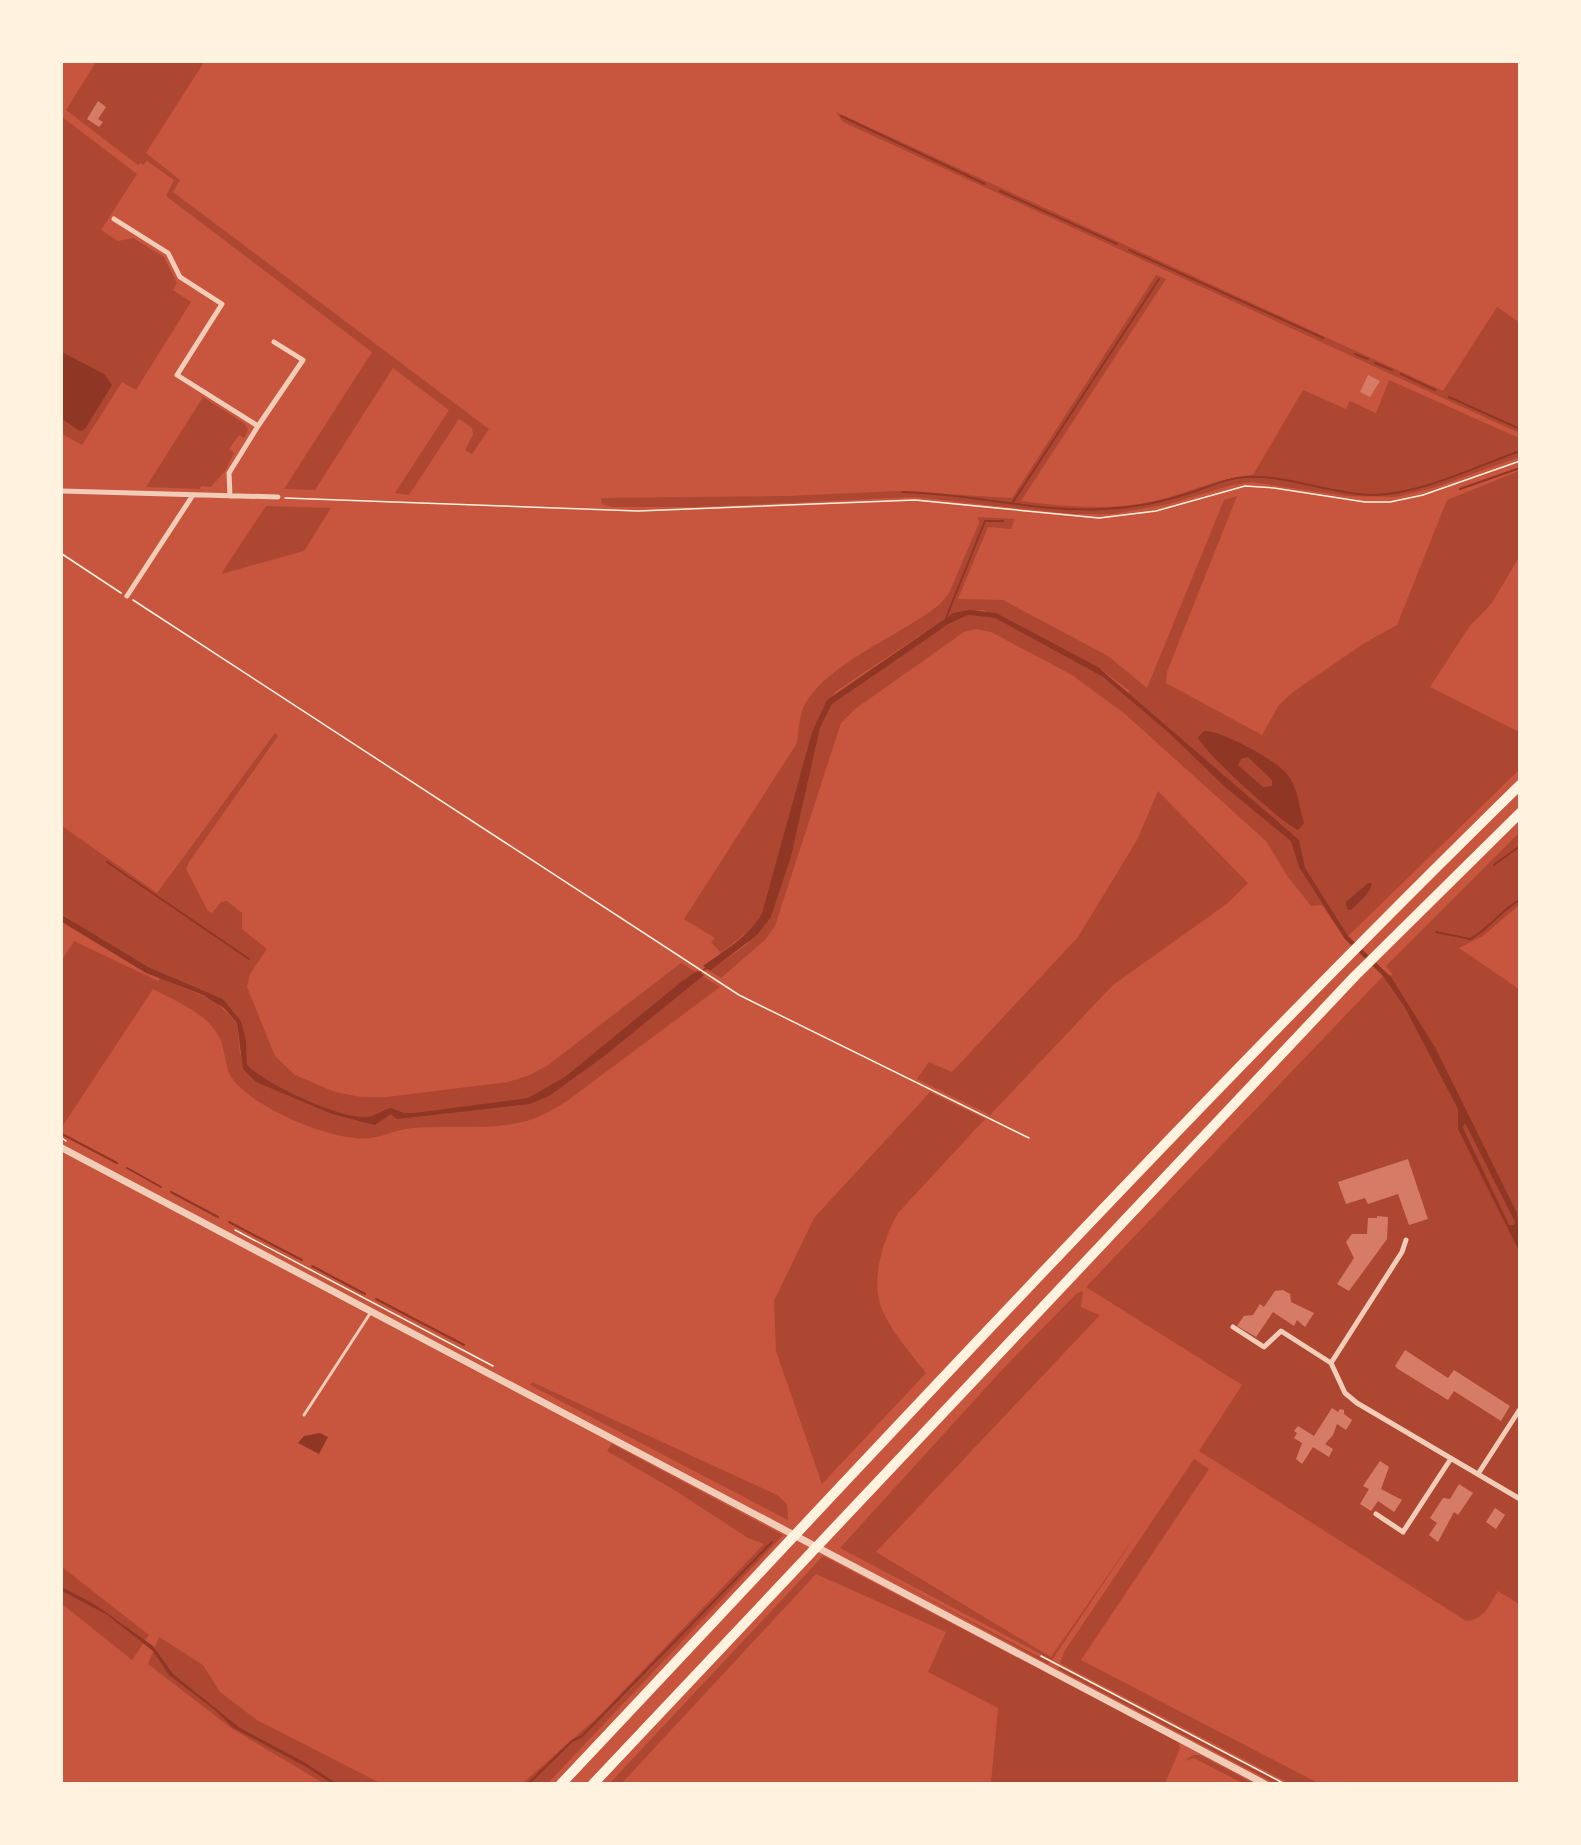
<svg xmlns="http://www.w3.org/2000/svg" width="1581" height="1845" font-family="'Varela Round',sans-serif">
<rect width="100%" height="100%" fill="#c8553d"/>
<path fill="#ae4732" d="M96 62H204L146 153 180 180 173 192 489 429 472 454 465 450 473 435 472 428 459 419 409 495 395 493 449 410 393 368 315 490 284 489 372 352 166 196 174 180 147 161 143 165 140 163 138 165 66 110Z
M836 112 1443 391 1497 307 1519 322V433L843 122Z
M62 117 137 174 101 230 118 241 133 238 164 257 177 283 173 290 191 302 136 390 122 382 82 445 62 434Z
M1156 275 1166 279 1021 501C1066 507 1110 511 1155 501 1188 493 1218 478 1253 475L1303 390 1346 409 1350 401 1376 413 1389 380 1519 438V457L1436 487 1397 497 1346 496 1252 482 1232 485 1169 504 1112 514H1072L915 497 696 507H612L602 504 601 498 789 496 896 491 1012 498Z
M203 397 245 424 248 430 244 438 239 435 229 449 234 453 225 471 211 487 201 486 200 489 146 487Z
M1519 471V557L1492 603 1469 627 1430 687 1519 732V770L1345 939 1322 905 1311 906 1288 877 1266 841 1125 714 1072 675 991 632 976 629 964 632 855 709 841 723 775 926 765 940 721 978 710 971 746 945 771 917 791 857 820 728 832 704 934 632 968 615 995 618 1103 677 1126 696 1130 691 1098 667 983 610 953 613 835 692 812 732 762 913 756 925 721 953 711 942 715 938 684 919 797 743C798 733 799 722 802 711 819 666 903 635 940 604L949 593 979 523 978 517 1015 519 1011 529 988 527 958 599 1003 600 1108 656 1147 688 1224 500 1237 496 1167 672 1166 683 1262 735 1279 705 1293 692 1363 644 1397 625 1447 500Z
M266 506 331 508 304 551 221 574Z
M275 733 278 736 189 862 186 869 208 911 212 913 221 902 227 901 242 913V929L267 949 250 974 247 987 275 1056 295 1075 335 1092 361 1097H387L508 1082 530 1075 548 1065 681 963 720 987 567 1101C556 1108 543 1116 530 1120 493 1131 451 1125 412 1128 391 1130 378 1141 355 1138 321 1135 259 1109 236 1083 225 1072 226 1055 221 1041 210 1014 177 1002 153 989L62 1127V960L74 941 158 981 160 978 215 1001 237 1023 240 1054 247 1065 241 1021 223 999 148 967 105 943 62 914V826L157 893Z
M1158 791 1248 883 1228 903 1113 985 990 1115 917 1079 929 1062 952 1072 1078 937 1137 840Z
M1519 833V905L1483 936 1459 948 1519 989V1604L1498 1591C1489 1605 1484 1620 1466 1621L1199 1451 1242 1385 1086 1287 1383 976 1393 975 1386 966Z
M930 1092 985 1119 898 1213C882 1242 868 1285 885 1316 896 1337 912 1355 926 1373L822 1484 776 1351 774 1301 814 1218Z
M1083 1291 1081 1307 1100 1315 876 1552 1051 1657 1140 1529 1052 1660 840 1548 1001 1371 1077 1293Z
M532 1382 777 1495 787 1504 788 1520 530 1385Z
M612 1444 783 1535 548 1783H523L600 1715 764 1544 748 1538 676 1491 607 1451Z
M1194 1459 1209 1469 1081 1660 1318 1783H1289L1060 1663 1064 1652Z
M823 1556 1178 1742 1180 1749 1165 1783H991L998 1708 928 1672 946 1632 816 1574 622 1783 609 1784Z
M863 1564 1026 1650 1050 1662 1048 1664Z
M62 1567 149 1635 132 1660 62 1604Z
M159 1637 203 1665 220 1692 257 1720 380 1783H323L231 1728 148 1664Z
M1059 1666 1281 1783H1274L1058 1669Z
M1193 1755H1200L1253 1783H1242L1194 1758 1185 1761Z"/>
<path fill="#8f3625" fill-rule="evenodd" d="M62 352 104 374 112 385 85 429 80 431 62 419Z
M970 610 996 613 1098 667 1299 840 1305 868 1348 936 1391 977 1436 1049 1517 1213 1519 1251 1458 1129V1109L1404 1006 1383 976 1345 939 1299 867 1291 841 1224 786 1168 732 1103 677 995 618 968 615 947 625 832 704 820 728 791 857 771 917 757 935 710 971 703 966C725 950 750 936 762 913L812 732 827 700 953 613ZM1465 1123 1515 1222 1514 1225H1509L1463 1128Z
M1204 731C1221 730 1276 760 1287 774 1298 787 1299 807 1304 823L1298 830C1283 824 1202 751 1198 737ZM1248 757 1272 780V786L1263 787 1238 765 1241 759Z
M1368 883H1372C1370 894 1359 902 1351 910L1347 909 1346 902Z
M62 915 148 967 223 999 241 1021 246 1041 247 1065C267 1085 338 1118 365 1117 374 1117 383 1110 391 1108L404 1113H415L528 1098 565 1077 681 982 697 971 704 975 603 1057 549 1096 530 1104 397 1119 391 1114 375 1125 332 1114 256 1082 243 1069 237 1023 224 1008 203 995 146 973 62 922Z
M320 1433 328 1437 319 1454 298 1443 304 1436Z
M62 1587 94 1604 153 1646 173 1674 240 1728 304 1762 336 1783H331L308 1768 232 1727 215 1710 169 1675 153 1651 106 1614 62 1591Z"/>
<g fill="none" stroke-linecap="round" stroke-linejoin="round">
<path stroke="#8f3625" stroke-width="2" d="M841 116 985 184
M1000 191 1117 244
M1129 250 1323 338
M1355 354 1368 359
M1375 363 1392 370
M1401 374 1435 390
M1449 397 1520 429
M1460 489 1520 468
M902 492C970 493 1037 513 1105 509 1133 508 1163 502 1190 493 1209 487 1226 478 1246 477 1289 475 1330 494 1372 495 1419 495 1475 467 1520 451
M1013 502 1159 279
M946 618 985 521H1003
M107 862 249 959
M1494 865 1520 846
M1436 932 1470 939C1490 929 1500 910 1520 900
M698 974 708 967
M62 1134 117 1163
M127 1168 161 1187
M171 1192 218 1217
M229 1222 302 1260
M312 1266 365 1294
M376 1299 464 1345
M528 1784 572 1741 582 1736 772 1542"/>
</g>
<path fill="#d67c66" d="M98 101 106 107 98 119 103 122 99 127 87 119Z
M1368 375 1380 381 1370 397 1360 392Z
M1408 1159 1428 1219 1409 1225 1398 1194 1368 1204 1365 1198 1346 1204 1338 1182Z
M1377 1216 1388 1217 1387 1239 1349 1291 1337 1284 1354 1258 1346 1242 1352 1234H1367L1368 1218H1377Z
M1283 1290 1290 1294 1291 1302 1314 1313 1305 1327 1297 1320 1294 1326 1273 1312 1256 1337 1237 1326 1244 1316 1253 1315 1260 1304 1264 1307 1275 1291Z
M1405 1350 1448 1378 1454 1370 1510 1406 1501 1421 1454 1391 1448 1400 1398 1369 1395 1366Z
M1332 1408 1338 1412 1340 1409 1344 1410V1414L1352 1420 1346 1430 1337 1424 1333 1435 1325 1444 1333 1449 1329 1457 1313 1447 1302 1464 1296 1459 1302 1443 1294 1438 1297 1433 1294 1431 1298 1426 1314 1436Z
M1380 1461 1389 1467 1381 1489 1402 1500 1394 1512 1378 1501 1371 1511 1360 1504 1369 1489 1363 1486Z
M1459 1484 1473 1493 1458 1515 1454 1512 1438 1542 1429 1535 1437 1523 1430 1518 1443 1498 1450 1499Z
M1495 1508 1505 1515 1496 1529 1486 1522Z"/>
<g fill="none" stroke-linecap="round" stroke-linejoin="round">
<path stroke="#fff3e0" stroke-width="1.5" d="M285 498 638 511 915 500 1099 518 1156 511 1245 486 1274 488 1365 502H1390L1423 495 1520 461
M62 554 121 593
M133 600 739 995 1029 1138
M62 1138 66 1141
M235 1230 493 1366
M1041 1656 1285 1784"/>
<path stroke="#f1ccb7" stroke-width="3" d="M304 1415 371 1312"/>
<path stroke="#f1ccb7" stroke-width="5" d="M114 219 168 253 180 277 222 304 177 375 258 426 229 473 230 496
M258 426 303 360 274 342
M62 491 278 497
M127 596 193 495
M1233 1327 1264 1347 1281 1331 1331 1363 1345 1393 1357 1403 1520 1499
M1331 1363 1402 1252 1406 1240
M1478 1474 1520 1409
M1376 1514 1403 1532 1450 1460"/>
<path stroke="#f1ccb7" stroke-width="7" d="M62 1148 1265 1784"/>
<path stroke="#fff3e0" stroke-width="10" d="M561 1784C878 1448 1190 1108 1520 785
M593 1784 1355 976 1520 813"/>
</g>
<rect width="1581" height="1845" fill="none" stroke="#fff3e0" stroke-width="126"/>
</svg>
